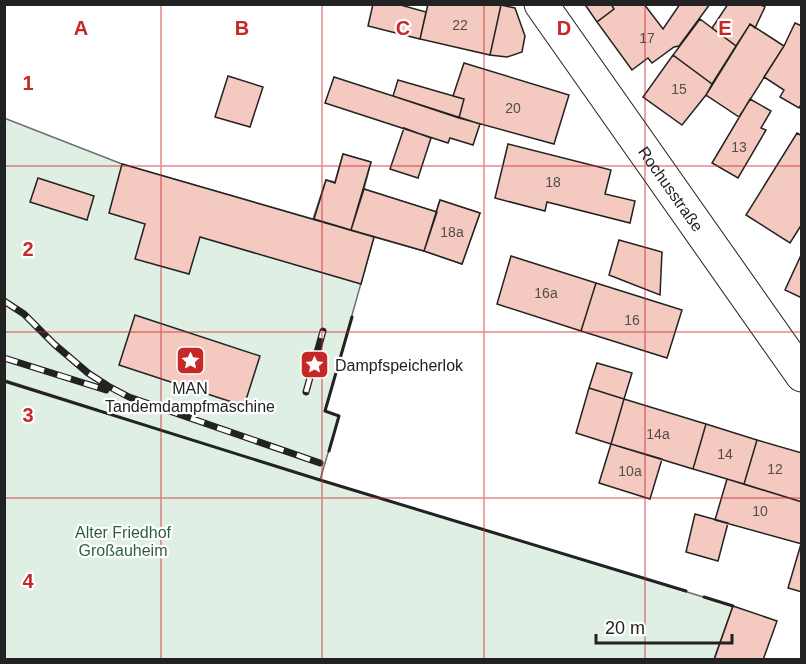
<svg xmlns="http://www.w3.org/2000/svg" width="806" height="664" font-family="Arial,sans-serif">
<rect width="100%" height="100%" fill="#fff"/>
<path fill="#e0efe3" stroke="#6f6f6f" stroke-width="1.5" d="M4 118 122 164 313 219 326 180 335 182 343 154 371 162 364 189 436 212 440 200 480 213 462 264 424 251 374 237 325 411 339 416 320 480 733 606 714 659H5V381L99 410 5 380Z"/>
<path fill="#f3c9c0" stroke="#222" stroke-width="1.5" d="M373 4H397L426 12 420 39 368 26Z
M428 4 501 5 490 55 420 39Z
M588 4H611L614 9 597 22 586 6Z
M611 4H644L663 29 680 4H710L679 46 674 47 652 63 648 58 632 70 597 22 614 9Z
M728 4H759L765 7 755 28 750 24 736 46 712 28Z
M501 5 515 8 525 36 522 52 507 57 490 55Z
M700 19 736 46 712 84 673 55Z
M795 23 802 26V103L799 108 780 97 784 90 764 77 784 46Z
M750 24 784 46 739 117 706 95Z
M673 55 712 84 706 95 682 125 643 97Z
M464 63 569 95 554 144 459 118 464 99 453 96Z
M228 76 263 87 250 127 215 117Z
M334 77 480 124 473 145 450 138 448 143 325 103Z
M398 80 464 99 459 118 393 96Z
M750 99 771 111 761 128 766 130 738 178 712 163Z
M404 128 431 138 418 178 390 169Z
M797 133 802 136V224L790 243 746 215Z
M508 144 611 170 605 194 635 201 630 223 547 202 545 211 495 198Z
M343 154 371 162 351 230 314 219 326 180 335 183Z
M122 164 374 237 361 284 200 237 189 274 135 259 145 224 109 213Z
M38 178 94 196 87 220 30 202Z
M364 189 437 212 424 251 351 230Z
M440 200 480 213 462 264 424 251Z
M619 240 662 252 660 295 609 275Z
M802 253V298L785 290Z
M511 256 596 283 581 331 497 304Z
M596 283 682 310 667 358 581 331Z
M135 315 260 356 244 406 119 365Z
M597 363 632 373 624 399 589 388Z
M589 388 624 399 611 444 576 433Z
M624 399 706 424 693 469 611 444Z
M706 424 757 440 744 484 693 469Z
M757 440 802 453V502L744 484Z
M611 444 662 459 650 499 599 483Z
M727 479 802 502V544L715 520Z
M695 514 728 523 718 561 686 552Z
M801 544H802V592L788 588Z
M733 606 777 621 763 660H714Z"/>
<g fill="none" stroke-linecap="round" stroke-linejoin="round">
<defs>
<g id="minor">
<path id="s1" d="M541 4 802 375"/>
</g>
</defs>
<use href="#minor" stroke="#222" stroke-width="35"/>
<use href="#minor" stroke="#fff" stroke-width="33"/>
<defs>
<path id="rail" d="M4 301 24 314 54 344 88 373 108 386 129 397 320 463
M4 358 106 390
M306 392 323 331"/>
</defs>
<use href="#rail" stroke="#222" stroke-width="7"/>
<use href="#rail" stroke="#fff" stroke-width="4.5" stroke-dasharray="14" stroke-linecap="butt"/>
<path stroke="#222" stroke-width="3" d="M4 381 320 480 686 591
M329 451 339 416 325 411 352 317
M704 597 733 606"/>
</g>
<path fill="none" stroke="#c62828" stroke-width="1.5" stroke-opacity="0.55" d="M161 4V660M322 4V660M484 4V660M645 4V660M4 166H802M4 332H802M4 498H802"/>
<defs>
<symbol id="sight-square" viewBox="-11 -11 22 22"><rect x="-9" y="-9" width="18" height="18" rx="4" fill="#c62828" stroke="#fff"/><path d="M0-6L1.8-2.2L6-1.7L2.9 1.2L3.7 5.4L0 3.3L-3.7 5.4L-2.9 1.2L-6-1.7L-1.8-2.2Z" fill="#fff"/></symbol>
</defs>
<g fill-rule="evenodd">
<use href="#sight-square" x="174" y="344" width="33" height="33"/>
<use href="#sight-square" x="298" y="348" width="33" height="33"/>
</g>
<g text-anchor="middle" stroke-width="4.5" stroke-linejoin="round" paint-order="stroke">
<g font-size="14" fill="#564c4a">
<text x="460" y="30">22</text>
<text x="647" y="43">17</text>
<text x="679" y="94">15</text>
<text x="513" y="113">20</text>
<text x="739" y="152">13</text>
<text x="553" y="187">18</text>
<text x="452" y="237">18a</text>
<text x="546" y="298">16a</text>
<text x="632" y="325">16</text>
<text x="658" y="439">14a</text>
<text x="725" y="459">14</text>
<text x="775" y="474">12</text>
<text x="630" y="476">10a</text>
<text x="760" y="516">10</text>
</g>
<g font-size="16" fill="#222" stroke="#fff">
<text dy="6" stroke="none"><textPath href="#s1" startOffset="226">Rochusstraße</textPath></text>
</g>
<g font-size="16" fill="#222" stroke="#fff" text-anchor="start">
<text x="335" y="371">Dampfspeicherlok</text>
<text x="190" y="394" text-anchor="middle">MAN<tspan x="190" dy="18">Tandemdampfmaschine</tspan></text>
</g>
<g font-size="16" fill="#2f5e38" stroke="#fff">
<text x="123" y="538">Alter Friedhof<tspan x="123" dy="18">Großauheim</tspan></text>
</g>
</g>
<g font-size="20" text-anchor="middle" font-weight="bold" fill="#c62828" stroke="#fff" stroke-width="4.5" stroke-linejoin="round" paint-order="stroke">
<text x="81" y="35">A</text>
<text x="242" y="35">B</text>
<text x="403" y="35">C</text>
<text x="564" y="35">D</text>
<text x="725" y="35">E</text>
<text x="28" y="90">1</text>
<text x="28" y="256">2</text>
<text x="28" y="422">3</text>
<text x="28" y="588">4</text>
</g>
<rect width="806" height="664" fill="none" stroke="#222222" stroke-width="12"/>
<path d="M596 634v9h136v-9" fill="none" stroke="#222222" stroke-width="3"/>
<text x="605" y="634" font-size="18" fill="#222222" stroke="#ffffff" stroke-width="4.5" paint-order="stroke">20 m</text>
</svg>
